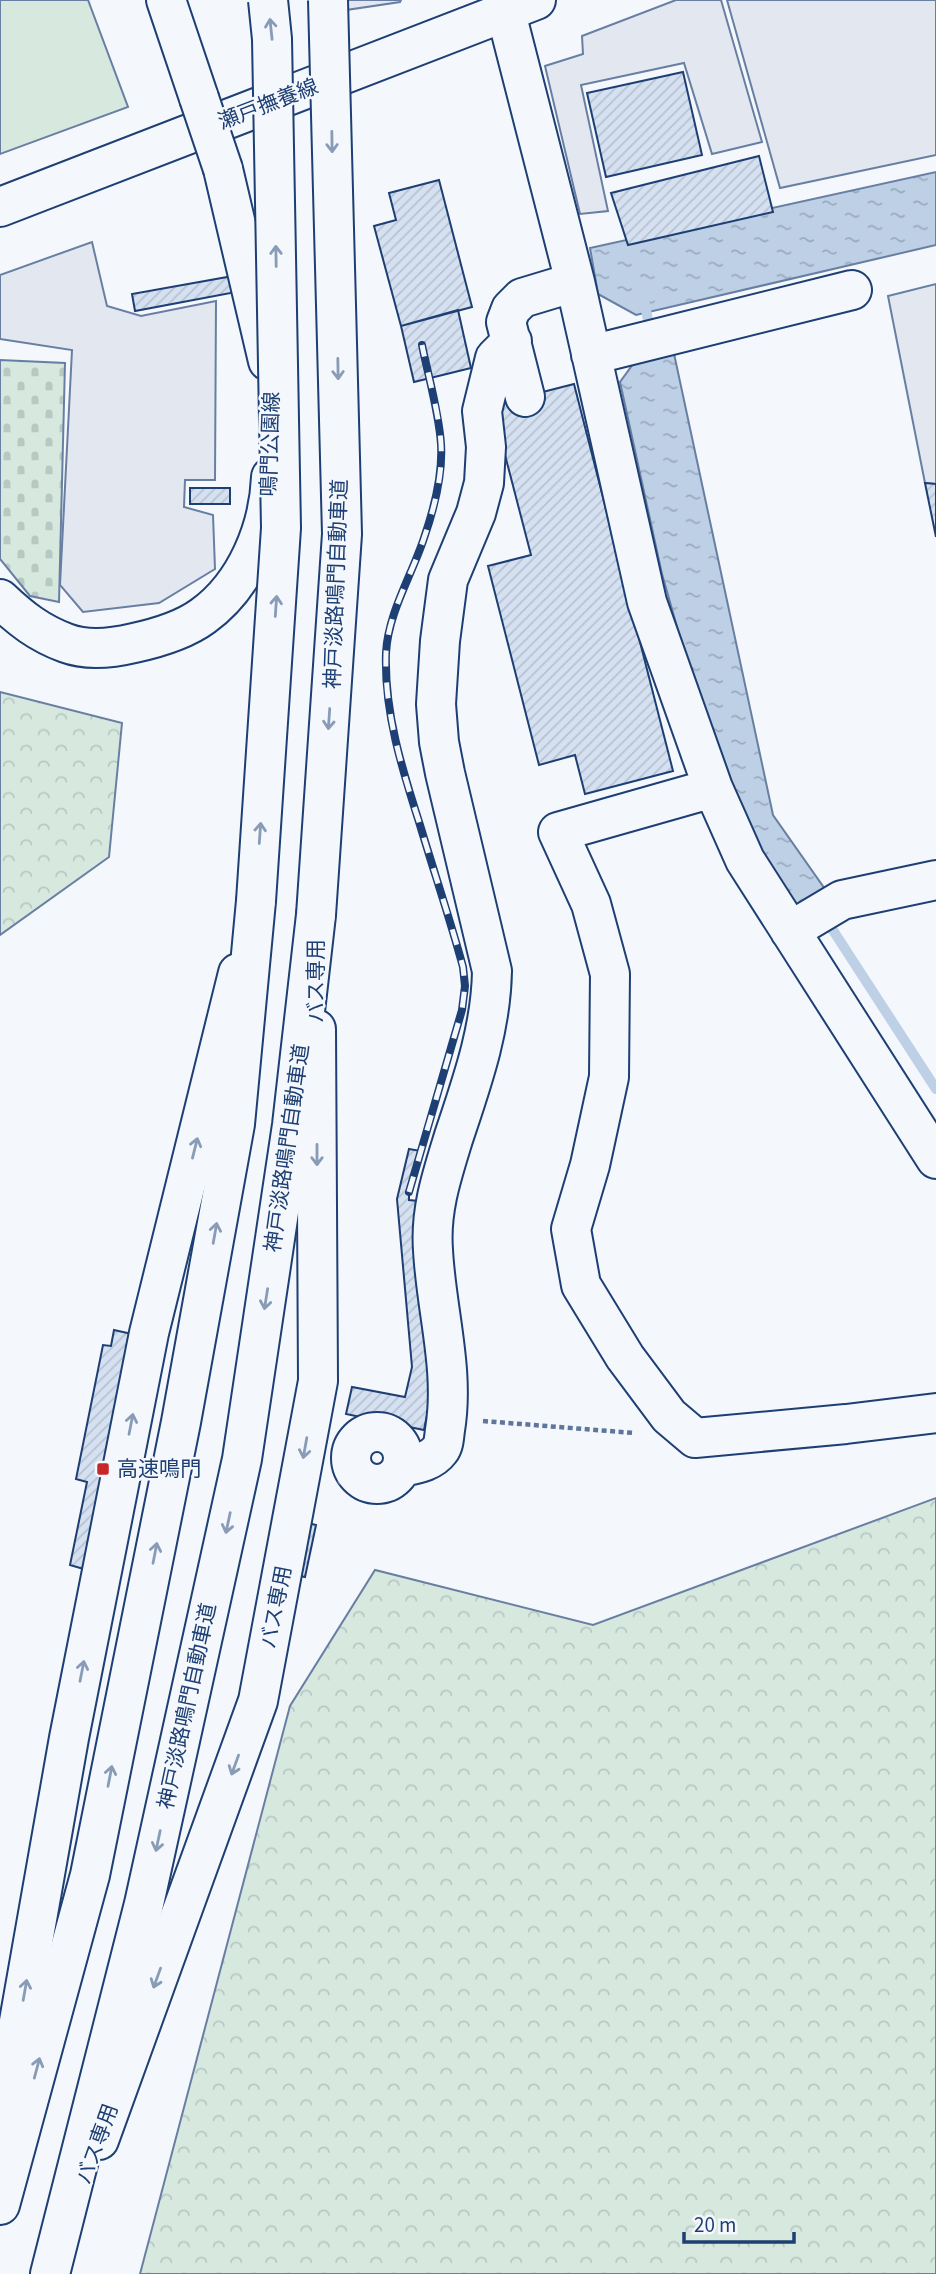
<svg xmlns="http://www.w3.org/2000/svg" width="936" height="2274" font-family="'Source Sans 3','Noto Sans JP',sans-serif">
<defs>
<pattern id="forest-crowns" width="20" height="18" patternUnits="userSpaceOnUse" patternTransform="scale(1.75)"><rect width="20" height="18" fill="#d7e8df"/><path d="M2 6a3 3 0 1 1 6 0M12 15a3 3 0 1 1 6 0" fill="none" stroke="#b8c8c3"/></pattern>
<pattern id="cemetery-stones" width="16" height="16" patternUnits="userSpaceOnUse" patternTransform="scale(1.75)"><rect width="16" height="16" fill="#d7e8df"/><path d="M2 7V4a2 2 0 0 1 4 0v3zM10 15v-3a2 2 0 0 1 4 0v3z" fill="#b8c8c3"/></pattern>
<pattern id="water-ripples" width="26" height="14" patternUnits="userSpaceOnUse" patternTransform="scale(1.75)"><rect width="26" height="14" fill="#bed0e5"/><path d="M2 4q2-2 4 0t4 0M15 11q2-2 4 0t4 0" fill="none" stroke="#9aaabe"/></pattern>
<pattern id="building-hatch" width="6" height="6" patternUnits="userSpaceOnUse" patternTransform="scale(1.75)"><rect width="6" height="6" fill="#d5e0f0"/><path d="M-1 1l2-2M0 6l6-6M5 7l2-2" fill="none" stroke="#b6c1d1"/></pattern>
</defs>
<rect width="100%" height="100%" fill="#f4f7fb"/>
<path fill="url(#forest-crowns)" stroke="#687fa3" stroke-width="2" d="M0 692 122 723 109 857 0 935Z
M936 1498V2274H140L290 1706 375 1570 593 1625Z"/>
<path fill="url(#cemetery-stones)" stroke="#687fa3" stroke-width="2" d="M0 360 65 363 59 602 30 596 0 559Z"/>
<path fill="#d7e8df" stroke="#687fa3" stroke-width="2" d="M0 0H88L128 107 0 154Z"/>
<path fill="#e3e8f0" stroke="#687fa3" stroke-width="2" d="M345 0H401L400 2 346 10Z
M676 0H721L762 142 712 154 684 63 581 85 608 211 580 214 545 66 583 54 582 36Z
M727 0H936V155L780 188Z
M92 242 107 306 141 316 216 301 215 480H185L184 507 213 515 215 569 159 603 83 612 60 585 72 350 0 339V275Z
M936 284V484L925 483 888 296Z"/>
<path fill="url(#water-ripples)" stroke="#687fa3" stroke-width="2" d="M936 172V245L636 315 598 294 590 248Z
M673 349 773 815 827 892 795 909 753 840 687 662 662 574 620 382 639 356Z"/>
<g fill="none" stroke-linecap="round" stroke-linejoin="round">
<path stroke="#bed0e5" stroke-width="10" d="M644 300 651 335
M825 918 936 1089"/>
</g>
<path fill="url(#building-hatch)" stroke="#1d3f73" stroke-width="2" d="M683 72 702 155 606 177 587 93Z
M759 156 773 212 628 245 611 193Z
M439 180 472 307 401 326 374 226 396 220 389 193Z
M233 276 236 292 135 311 132 294Z
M458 310 471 368 414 382 401 326Z
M574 384 673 771 585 794 575 755 539 765 488 566 531 555 492 405Z
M925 483 936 484V537Z
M190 488H230V504H190Z
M409 1149 421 1151 409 1192V1200L418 1201 436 1369 424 1430 346 1414 352 1387 405 1397 412 1367 397 1199Z
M114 1330 132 1334 87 1570 70 1565 87 1482 76 1479 103 1345 111 1346Z
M300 1521 316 1525 305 1577 289 1574Z"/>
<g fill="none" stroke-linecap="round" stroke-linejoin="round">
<defs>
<path id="minor" d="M506 13 575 282 647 602 713 788 745 860 936 1159
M591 355 852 290
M525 397 506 322 511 309 522 298 575 282
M713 788 558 832 591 904 610 974 609 1077 590 1165 571 1229 581 1285 625 1357 669 1416 695 1438 846 1424 936 1413
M790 931 842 900 936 880
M351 1458a26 26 0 1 1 52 0a26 26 0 1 1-52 0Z
M402 1467C416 1464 431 1462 440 1450 444 1445 444 1437 445 1430 455 1370 436 1310 433 1250 430 1210 442 1175 454 1136 472 1082 491 1029 492 971L445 773 439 742 436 704 440 641 448 580 476 513 484 483 486 447 482 411 495 358 512 341
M0 2129 69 1738 149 1333 238 973
M99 2140 258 1701 318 1381 316 1029"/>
<path id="major" d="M166 0 199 98
M223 169 268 361
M0 207 536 0
M0 599C21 619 39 633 66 643 87 651 113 648 134 643 157 638 184 630 203 616 246 585 269 528 271 477"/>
<path id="highway" d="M0 2205 90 1875 181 1422 235 1124 256 901
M50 2274 144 1904 242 1459 292 1125 316 915"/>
</defs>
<use href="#minor" stroke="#1d3f73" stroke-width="42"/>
<use href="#major" stroke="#1d3f73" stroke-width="42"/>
<use href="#highway" stroke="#1d3f73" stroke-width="42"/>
<path stroke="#5e769c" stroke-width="4.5" stroke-dasharray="5 3.5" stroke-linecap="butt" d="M483 1421 634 1433
M338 1483 355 1472"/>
<use href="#minor" stroke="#f4f7fb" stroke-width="38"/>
<use href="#major" stroke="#f4f7fb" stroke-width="38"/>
<use href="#highway" stroke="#f4f7fb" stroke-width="38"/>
<defs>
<path id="rail" d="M409 1192 462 1010 465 986 463 967C450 919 434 872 420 825 402 769 384 712 386 653 388 613 412 575 424 538 434 509 443 475 441 444 439 413 428 375 422 345"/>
</defs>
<use href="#rail" stroke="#1d3f73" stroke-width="8"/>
<use href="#rail" stroke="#f4f7fb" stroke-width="5" stroke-dasharray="16" stroke-linecap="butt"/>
<defs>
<path id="major-bridge" d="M199 98 223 169"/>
<path id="highway-bridge" d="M256 901 281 528 272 39 268 0
M316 915 342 534 328 0"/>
</defs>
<use href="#major-bridge" stroke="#1d3f73" stroke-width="42" stroke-linecap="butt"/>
<use href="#highway-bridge" stroke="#1d3f73" stroke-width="42" stroke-linecap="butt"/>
<use href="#major-bridge" stroke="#f4f7fb" stroke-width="38"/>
<use href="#highway-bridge" stroke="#f4f7fb" stroke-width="38"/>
</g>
<defs><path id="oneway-shaft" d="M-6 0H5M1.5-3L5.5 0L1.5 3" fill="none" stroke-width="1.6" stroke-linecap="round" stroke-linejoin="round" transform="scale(1.75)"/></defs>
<g stroke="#889bb7">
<use href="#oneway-shaft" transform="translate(271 29) rotate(-96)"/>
<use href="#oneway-shaft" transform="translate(332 142) rotate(89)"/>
<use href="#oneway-shaft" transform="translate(276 256) rotate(-91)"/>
<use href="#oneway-shaft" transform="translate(338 369) rotate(89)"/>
<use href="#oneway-shaft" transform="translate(276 606) rotate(-86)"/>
<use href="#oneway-shaft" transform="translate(329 719) rotate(94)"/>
<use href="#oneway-shaft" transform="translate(260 833) rotate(-86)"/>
<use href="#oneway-shaft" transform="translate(195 1148) rotate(-76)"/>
<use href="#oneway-shaft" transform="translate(317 1155) rotate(90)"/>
<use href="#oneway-shaft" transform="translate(215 1233) rotate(-80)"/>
<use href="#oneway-shaft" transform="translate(266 1299) rotate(99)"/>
<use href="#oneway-shaft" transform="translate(131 1424) rotate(-79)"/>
<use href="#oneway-shaft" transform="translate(305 1448) rotate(100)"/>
<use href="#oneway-shaft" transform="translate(228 1523) rotate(102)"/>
<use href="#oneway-shaft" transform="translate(155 1553) rotate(-79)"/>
<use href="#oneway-shaft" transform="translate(82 1671) rotate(-79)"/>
<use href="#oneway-shaft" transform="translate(235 1765) rotate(110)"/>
<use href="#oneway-shaft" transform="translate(110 1776) rotate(-79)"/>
<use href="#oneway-shaft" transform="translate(158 1841) rotate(102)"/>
<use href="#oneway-shaft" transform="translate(157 1978) rotate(110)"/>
<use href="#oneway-shaft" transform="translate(25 1990) rotate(-80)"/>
<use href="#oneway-shaft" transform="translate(37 2068) rotate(-75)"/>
</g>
<rect fill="#c62828" stroke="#f4f7fb" stroke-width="2.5" x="96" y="1462" width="14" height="14" rx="3.5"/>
<g text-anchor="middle" stroke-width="5" stroke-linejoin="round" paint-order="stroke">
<g font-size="21" fill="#1d3f73" stroke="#f4f7fb">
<text transform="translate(268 104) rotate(-21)" y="7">瀬戸撫養線</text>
<text transform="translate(270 444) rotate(-88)" y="7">鳴門公園線</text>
<text transform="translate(336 584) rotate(-88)" y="7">神戸淡路鳴門自動車道</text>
<text transform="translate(316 981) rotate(-90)" y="7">バス専用</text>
<text transform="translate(287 1148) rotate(-82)" y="7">神戸淡路鳴門自動車道</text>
<text transform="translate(276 1607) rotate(-79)" y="7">バス専用</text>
<text transform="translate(187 1706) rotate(-78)" y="7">神戸淡路鳴門自動車道</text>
<text transform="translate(97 2144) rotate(-70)" y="7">バス専用</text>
</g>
<g font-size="21" fill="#1d3f73" stroke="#f4f7fb" text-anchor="start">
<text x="117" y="1476">高速鳴門</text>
</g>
</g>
<path d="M684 2232v10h110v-10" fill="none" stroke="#1d3f73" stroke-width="3.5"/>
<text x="694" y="2232" font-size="21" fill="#1d3f73" stroke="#f4f7fb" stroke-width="5" paint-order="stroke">20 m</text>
</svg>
